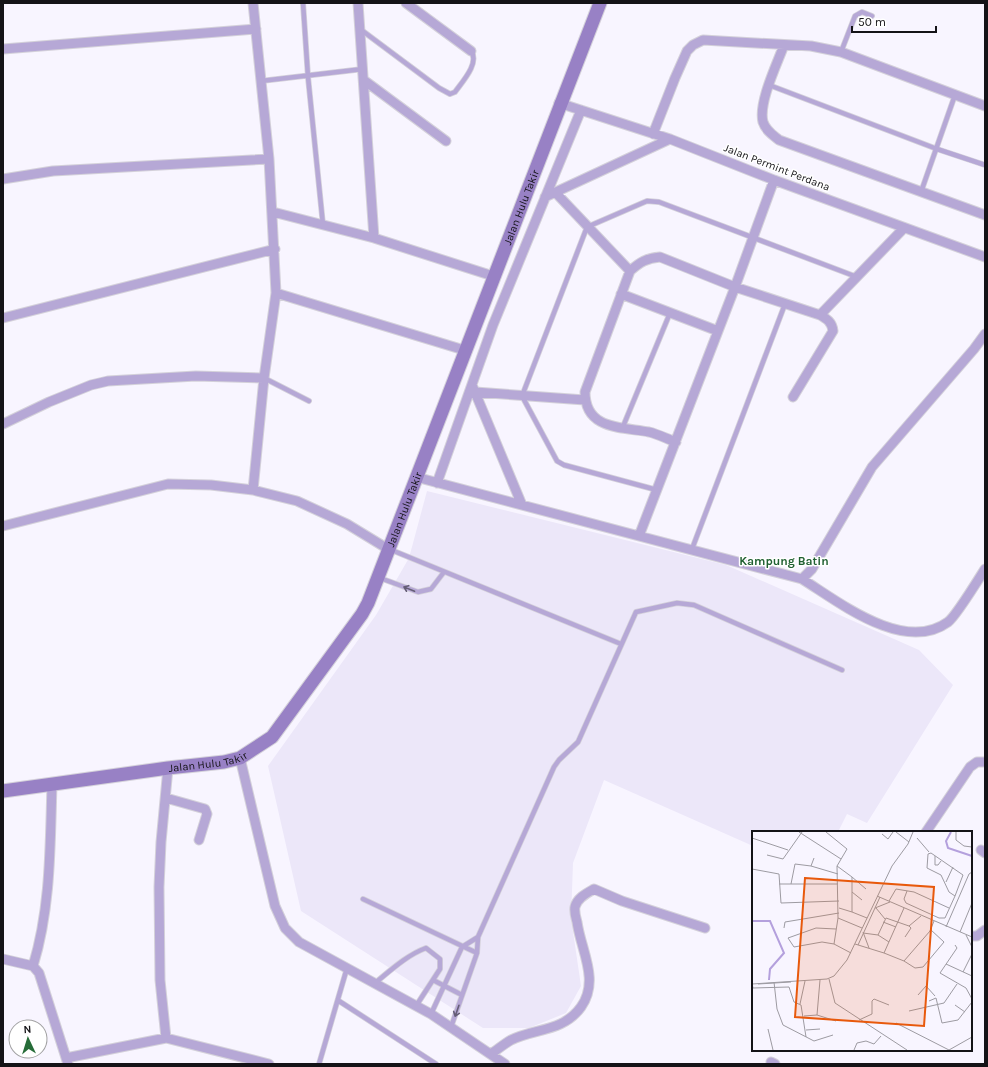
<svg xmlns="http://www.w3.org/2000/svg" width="988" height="1067" font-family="Karla,sans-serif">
<rect width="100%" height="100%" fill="#f8f5ff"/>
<path fill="#ece7f9" d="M427 491 726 565 919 650 953 685 867 823 847 814 838 832H753V846L604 780 573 863 571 918 581 986 566 1013 529 1028H483L301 911 268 766 376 615 409 558Z"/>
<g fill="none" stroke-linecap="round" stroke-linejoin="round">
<defs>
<path id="lane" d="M303 3 308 77 323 225
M360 29 439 88 450 94 455 92C462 82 480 63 471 51
M841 52 855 16 862 12 872 16
M261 81 363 69
M769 85 937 149 985 165
M921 192 955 95
M264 378 309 401
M622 429 670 313
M657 490 564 465 557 461 522 396 587 227 647 201 659 202 857 277
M389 549 621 644
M692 549 785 304
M380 578 418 592 431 589 444 572
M363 899 477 953
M433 980 462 995
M375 983C391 970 407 955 426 948L440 959V969L416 1006
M339 1001 436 1064
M431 1014 462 947 478 937
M451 1027 477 953 478 937 554 767 559 760 578 742 636 612 677 603 694 605 842 670
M319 1064 347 968"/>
<path id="street" d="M253 3 269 159 276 293 264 378 253 490 297 501 347 524 388 549
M406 3 471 51
M784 45C777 64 758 103 763 122 766 131 773 135 779 140L985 215
M3 49 256 29
M365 81 446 141
M559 103 670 139 774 180 985 257
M653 134 675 78 687 51 693 45 703 40 811 46 841 52 985 106
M3 179 53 171 269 159
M555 192 630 271
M545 197 670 139
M273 212 374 238 358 3
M374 238 493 276
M276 293 464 350
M621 294 718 331
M820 315 904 228
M3 318 275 249
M472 385 522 505
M475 392 585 400
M3 424 49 402 91 385 108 381 196 376 264 378
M676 442C667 439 658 434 649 432 622 427 585 430 585 392L630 271C640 262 647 258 660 257L735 287 820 315C827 319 832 322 833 331L793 397
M416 477 639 536 735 287 774 180
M437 483 493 325 581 110
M3 526 168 484 211 485 253 490
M639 536 802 579 812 569 872 467 974 349 985 334
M802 579C839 602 904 654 948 622 956 616 978 580 985 569
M240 758 275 906 285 928 299 942 431 1014 505 1064
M166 798 205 809 207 814 199 840
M926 832 970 767 977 762H985
M981 850 985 853
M971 936H977L985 930
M3 959 33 966 39 973 68 1064
M33 966C51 907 50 846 52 784
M166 1038 160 980 159 887 161 842 168 768
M491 1054C497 1050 504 1044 511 1040 535 1028 563 1032 581 1007 600 980 581 951 577 922 576 918 574 912 575 907 577 898 587 893 594 889L622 901 705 928
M66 1058 166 1038 269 1064
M771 1062 775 1064"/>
<g id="secondary">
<path id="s1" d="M3 791 168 768 224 762 240 758 272 737 362 614 368 603 600 3"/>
</g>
</defs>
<use href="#lane" stroke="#d4d1da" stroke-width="6"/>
<use href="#street" stroke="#d4d1da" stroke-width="11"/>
<use href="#secondary" stroke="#d4d1da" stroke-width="15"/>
<use href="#lane" stroke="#b6a8d6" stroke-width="4.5"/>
<use href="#street" stroke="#b6a8d6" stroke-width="9"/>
<use href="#secondary" stroke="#9881c5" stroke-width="13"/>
</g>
<defs><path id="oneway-shaft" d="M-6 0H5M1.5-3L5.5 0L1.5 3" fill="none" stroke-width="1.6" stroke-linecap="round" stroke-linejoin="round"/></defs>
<g stroke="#655e76">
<use href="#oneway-shaft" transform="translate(409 589) rotate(-158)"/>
<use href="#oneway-shaft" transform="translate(457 1011) rotate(109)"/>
</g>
<g text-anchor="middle" stroke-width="3" stroke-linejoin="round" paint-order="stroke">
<g font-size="11" fill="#141317" stroke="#fff">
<text transform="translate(777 167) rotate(21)" y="4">Jalan Permint Perdana</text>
<text dy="4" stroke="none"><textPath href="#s1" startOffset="867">Jalan Hulu Takir</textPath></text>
<text dy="4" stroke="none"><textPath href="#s1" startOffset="543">Jalan Hulu Takir</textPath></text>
<text dy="4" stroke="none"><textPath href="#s1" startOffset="207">Jalan Hulu Takir</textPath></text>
</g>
<g font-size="12" font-weight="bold" fill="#206031" stroke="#fff">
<text x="784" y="565">Kampung Batin</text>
</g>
</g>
<g transform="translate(752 831)">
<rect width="220" height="220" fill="#f8f5ff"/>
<path fill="none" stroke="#b4a0dd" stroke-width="2" d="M199 1 194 10 196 17 220 25M0 90H18L32 122 18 138 17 149"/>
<path fill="none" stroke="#9d9ba2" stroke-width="1" d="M47 1 89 28M74 1 95 18 85 35 86 87 82 113 99 122M144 1 157 11M204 1V9L212 15 220 16M130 3 136 8 141 1M0 7 36 19M165 7 177 21M15 24 31 28 50 1M183 25V34H186L189 30M62 27 59 35 86 43M85 35 100 46M0 38 27 43 29 72 87 70M194 51 201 36M27 53H86M39 53 43 33 59 35M155 60 152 68 154 72 187 87H193L203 65 211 44 179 22 176 23 175 37 189 44 197 61 203 65M100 61 110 69M125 65 220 106M137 70 144 58 162 61 197 77M87 77 100 81V46L114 58M123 77 138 71M124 77 133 88M100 81 115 87M86 87 110 97M131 91 144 96M194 96 217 43 220 41M32 97 33 91 87 82M111 101 117 117M208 101 220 72M111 102 126 104M214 104 220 116M153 106 159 97 157 95 169 85M137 111 126 104 134 87 157 95M82 113 70 111 42 116 36 107 64 97 84 98M103 113 132 122 152 77M106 114 128 66M203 114 205 117 188 142 214 157 220 168M132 122 152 130 178 100 182 90M152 130 163 137 171 136 192 111 179 99M194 133 220 145M211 141 220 123M77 148 83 172 155 219M22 151 25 178 31 194 62 210 81 204M0 153 75 148 82 145 95 129 140 35 156 13 161 1M0 153 1 157 37 156 42 171 49 174 54 206M6 153 39 151M166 164 174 155 183 165M177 170 184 167 190 192 206 189 220 171M48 173 53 150M203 174 213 181M157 180 192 172 205 153M65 184 68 149M52 185 65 184 84 190M107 189 120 183V170L122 168 137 174M144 192 197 219M16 198 21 219M54 199 68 198M102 219 105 212 114 210 122 213 129 205M197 219 220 206"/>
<path fill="#e8590c" fill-opacity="0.15" stroke="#e8590c" stroke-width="2" d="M53 47 182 56 172 195 43 186Z"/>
<rect width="220" height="220" fill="none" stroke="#141317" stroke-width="2"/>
</g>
<rect width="988" height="1067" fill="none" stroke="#141317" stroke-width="8"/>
<g transform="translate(28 1039) rotate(356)"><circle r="19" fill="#ffffff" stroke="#a1a1a2"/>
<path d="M0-3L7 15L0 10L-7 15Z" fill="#266c38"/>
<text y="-6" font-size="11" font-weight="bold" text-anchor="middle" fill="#141317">N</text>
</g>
<path d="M852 26v6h84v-6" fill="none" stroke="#141317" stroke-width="2"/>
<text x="858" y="26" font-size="12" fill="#141317" stroke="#ffffff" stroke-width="3" paint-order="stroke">50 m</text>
</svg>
